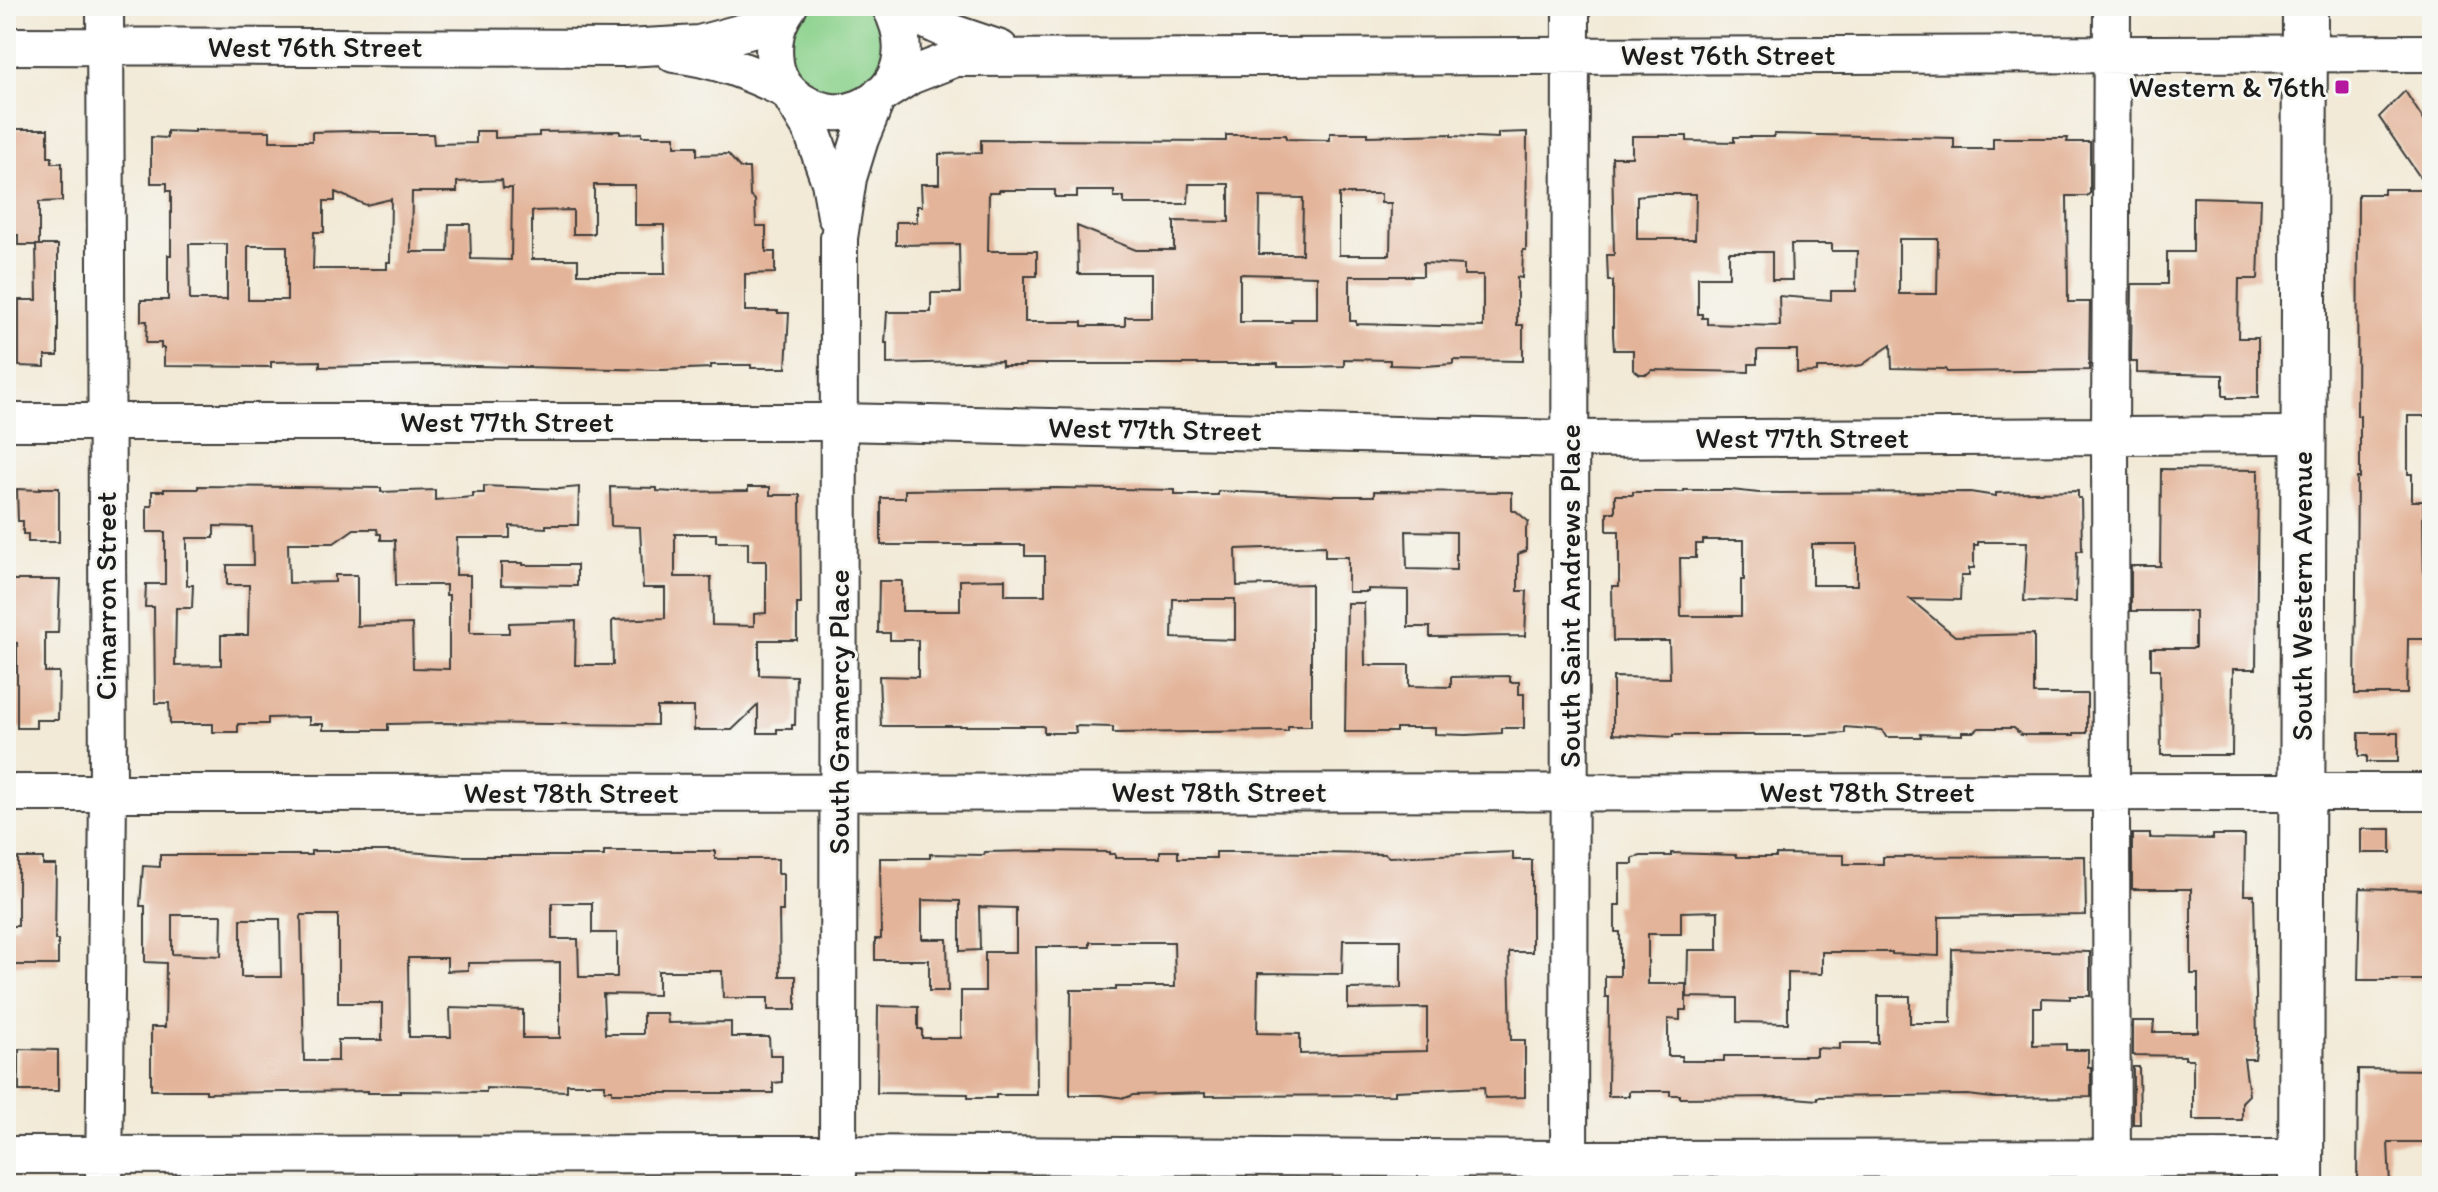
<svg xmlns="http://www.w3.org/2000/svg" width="2438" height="1192" font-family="Itim,sans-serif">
<rect width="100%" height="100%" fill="#f6f6f2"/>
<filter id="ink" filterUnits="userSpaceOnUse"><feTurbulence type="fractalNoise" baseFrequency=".0125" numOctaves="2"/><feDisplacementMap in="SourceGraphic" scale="16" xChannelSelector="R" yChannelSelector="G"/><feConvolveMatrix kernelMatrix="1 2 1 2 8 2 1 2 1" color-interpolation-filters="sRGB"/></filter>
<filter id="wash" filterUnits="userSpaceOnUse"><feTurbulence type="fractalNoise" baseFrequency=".006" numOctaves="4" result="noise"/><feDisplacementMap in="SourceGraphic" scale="32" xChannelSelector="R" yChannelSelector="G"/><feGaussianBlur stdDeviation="1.8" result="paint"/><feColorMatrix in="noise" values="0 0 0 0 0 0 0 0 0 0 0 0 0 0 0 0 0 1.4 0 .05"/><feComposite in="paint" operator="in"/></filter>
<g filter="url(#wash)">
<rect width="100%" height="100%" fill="#f2ead7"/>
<path fill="#8ad18b" stroke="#537654" stroke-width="2" d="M797 6H881L897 56 856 104 793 88 783 28Z"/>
<g id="blocks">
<path fill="#e3b499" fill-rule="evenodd" d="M2405 91 2432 133V416H2408V474H2412V501H2423L2424 585H2432V639H2408L2407 694H2355L2357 478H2360V416H2357L2358 194H2384V189H2428L2379 117Z
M6 129H48V157H52V163H62V201L39 202V245H18V235H6Z
M195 130 270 131V141H312V132L353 131 381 132V134H433L434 144 476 143V131H495V138L539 136V132L620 131V134L642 133V136H675V146H697V155L728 154 740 168H749L750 196 755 200 756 226H766V252H775V273L745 274V311H778V313H789L786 368H751V365H711V368L662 370 433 365 320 367V361L271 362V367L164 366V348H161V343H146L147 321H141V300H168V255H171V191H167V183H151V137L167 138V131L195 132ZM502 180 503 188H512L511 260 471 259 470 224H449L448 252H411L412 192H457V182ZM594 185H635V225H664L665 274H578V259H532V211L573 210V234H594ZM335 192 366 205 391 199 390 262H387V269H313L314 232H324V201H335ZM189 244H227V300H190ZM248 246H287V300H248Z
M1527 132 1526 250H1523L1522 278 1517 277V325H1523V361L1453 360V364L1425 366 1390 365V360L1344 359V366L1303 367H1278V364H1025V366H1002V361L887 364V343H885L887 312H931V293H960L959 244 896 245V222H917V206H922L921 184H939V154L981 153V140L1226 141V135H1286V139L1330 140V133H1368V136L1451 134V136L1498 138V133ZM1189 184H1229V222L1174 221V250H1136L1077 226 1078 274H1151V317H1125V326H1082V322H1025V276H1037V251H988L989 192H999V190H1055V197H1077V191H1114V197H1124V204H1188ZM1339 194H1381V203H1391L1390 255H1339ZM1260 197 1303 198 1302 254H1259ZM1423 263 1464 265V275H1483V327L1356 324V321H1350V276H1423ZM1240 274 1317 276V319H1291L1292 322H1240Z
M1774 134 1954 138V149H1993V138H2068L2067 142H2090V193L2087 196H2067L2068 302H2090L2089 370 1947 372 1945 369 1892 368 1891 345 1862 365 1840 368H1817V372L1797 373V350H1759L1757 351V364H1749V372L1652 370 1647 374H1640L1633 369V350H1614L1613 335V281H1608L1607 255H1614L1612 157H1632V136H1687V141L1734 142V137H1774ZM1654 194H1696L1695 239H1637V196ZM1899 239H1938L1937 294H1899ZM1791 244H1832V251H1857L1856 291H1831V300L1779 296 1780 326 1707 324V318H1702V314H1698V277H1729V252H1772V280H1792Z
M2193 197 2261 199 2258 279H2239L2238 338H2258V398H2227V396H2223V375L2137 373V362H2131L2132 284H2167V252H2193Z
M36 245H58V356H45V367L19 366V300H37Z
M2161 469 2258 470 2256 669H2233L2232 755H2161L2160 669H2151V648H2195V611H2131V566H2160Z
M198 486 381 488V492L435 490V500L473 497V493H484V486L559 489 579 487 578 525H546V528L510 526V538H457L456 575H470V633H509V623L576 621 575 665H613L612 622 614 620 665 618V588H643L640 527 611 526 610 487 657 488V491L674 492 748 491V487H770V495H800L801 604H797V640H759V675L796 676 795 725H792V729H777V733H758V705L732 730H694V707H657V725L441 723 388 724V730H323V724H309V717L268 718V724H238V732H213V724H170L169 703H155L154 607H145L146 584H165V532H147V506H152V491H164V489H198ZM214 526 252 527 253 565H227V585H249L248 635H221V665L175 666 176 608H192L193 585H187V538H214ZM354 529H377L378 534H381V540H395L396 585H446V595H449V669L413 668 412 624 357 626V575H335V582L289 583 288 543H334ZM675 534H716V542H748V561H766V613L754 614V626L712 625 711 577H675Z
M40 488H59V542H28V534H23V521H18L17 489 40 490Z
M1056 488 1175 490V495H1218V491L1335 496H1374V491L1512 492V511H1516L1529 522 1526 528V551L1518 554V591H1527L1525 636 1430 637V627H1408V590L1368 589V592H1348V557H1325V546L1236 549 1237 586 1311 584V726H1288V731L1113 733V727L1075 726 1076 733H1044V727L1042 726H881L879 676 918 677V640H890V633H878L879 581H902V611H960V580L1005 579V595H1045V556H1025V545H881V498H905V490ZM1406 531 1456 532V570L1407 569ZM1173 599H1235V640L1172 638Z
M1684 490H1731L1759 493 1970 492 1996 496V493L2078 491V498H2081L2082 551H2077L2076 602 2024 601 2027 542H1978V545H1974V568H1969V576H1961L1960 600 1910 599 1955 636 2034 634V694H2087V733H2074V735H2021L2014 728H1979L1974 732H1962V735L1920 734 1921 737H1886L1882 730 1845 727V733L1807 735H1673V737L1613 734V677L1670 678 1669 641H1613L1612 586H1619V531H1607V512H1615V495H1633V492H1684ZM1703 540H1744V580H1741V616H1681L1680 558H1696V544H1703ZM1812 544H1857V585H1812Z
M501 563H523V565H577V586L501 585Z
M6 580H60L58 633H45V672H59L58 720H36V728H17V643L6 642Z
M1347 603H1364L1365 665H1409V686L1451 687V677L1510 676V682H1519V694H1524V728H1502V733L1466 735 1435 734V728H1396V732H1345Z
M2359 733H2398V762H2367V756H2359Z
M2361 829H2391V853H2361Z
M2132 834H2150V838L2213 839V835H2245L2244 895H2254L2257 1042 2255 1059H2244L2249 1095 2242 1102V1120H2193V1059H2185V1056L2133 1055V1021H2154L2153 1032H2198V974H2191V889H2132Z
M311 851H395L463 856H604V851H715V859H778V874H783V911H779L780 976H796V1010H768V998H723L722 971H658V995L603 994 605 1034H643V1013H667L668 1023 731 1022V1037H769L770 1055H782V1082L773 1083V1093H612V1090H605V1084H567V1091L486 1088V1092L400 1091V1093H368V1091L206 1093V1090H151V1027H165L166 963 145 962V906H140L143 866 160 867V855H311ZM552 903H592V933H617V977H579L578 939H552ZM172 915H222L221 956 172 954ZM301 915H338V1003H382V1040H338V1061H304ZM241 919H280L281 977H241ZM408 958H447V971L468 970V963L560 962V1038H523V1010L450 1008 451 1037H409Z
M1044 851 1109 852V854H1115V858H1160V851H1178V858H1216V852H1237L1385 854 1389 857 1513 852V860H1532V952H1509L1511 1040H1525V1097L1485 1098 1484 1087 1395 1091V1095L1205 1096V1093L1133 1095 1125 1098 1102 1095H1070L1071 990H1116V987H1175L1174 942H1090V947H1036L1037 1095H996V1098H968V1094L877 1093 878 1006 918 1007V1029H922V1038H961V991H985V952H1016V908L979 907 980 950 960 951V901L922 900V939H947L948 991H929V960H875V939H881L880 858H930V854L984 855 985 852ZM1343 940H1401V988L1348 989V1009L1427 1008V1051L1300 1054V1034L1257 1033 1258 973 1342 974Z
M1671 853 1736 855V857H1776V854L1844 855V864H1883V857L2085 856 2086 915 1939 917V956L1892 954V952H1822V974L1788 973V1023L1737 1022V998L1687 997 1688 950H1718V911L1681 912V934H1648V984H1686V1010H1680V1020L1668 1019V1056H1682V1061H1724V1056H1816V1048L1840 1049V1043H1878V996H1910V1023H1951L1952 949 2090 952V996H2070V999L2042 998V1007H2033V1045L2066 1044V1050H2088V1067H2091V1097L1993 1098 1968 1095 1818 1097V1100L1783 1097 1680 1098V1095H1670V1091H1629V1096H1608L1609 997H1605V976H1620V932H1615V905H1620V864H1633V858L1641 856H1671Z
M18 858H43V865H56L55 940H58V965H6V926H18Z
M2360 888 2428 890V952H2432V970H2427V980H2358Z
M19 1049 58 1050V1091H19Z
M2133 1067H2139L2140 1124H2133Z
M2358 1069 2432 1070V1142H2388L2390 1186H2357Z"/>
</g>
</g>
<g filter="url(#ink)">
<use href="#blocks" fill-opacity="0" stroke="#3c3b38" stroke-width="2"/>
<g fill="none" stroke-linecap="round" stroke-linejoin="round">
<defs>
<path id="minor" d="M789 6C776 24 772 41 775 63 780 100 827 122 860 108 905 89 911 45 890 6
M895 6 953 33 1000 49
M2112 6 2110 436 2112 1186
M6 46 625 48 699 44 755 29 788 6
M674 54C715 58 751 73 788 91
M789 93 812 131 830 182 836 216
M880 95 910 76 956 58 2432 53
M6 422H839L1570 439 2303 435
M6 793 2432 792
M6 1155 838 1154 1569 1159 2301 1158
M104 1186 108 793 105 6
M838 1186 839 238 848 178 860 139 877 98
M1569 1186 1571 6"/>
<path id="major" d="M2301 1186 2305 6"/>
</defs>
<use href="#minor" stroke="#3c3b38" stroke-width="40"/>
<use href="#major" stroke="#3c3b38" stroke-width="48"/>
<use href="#minor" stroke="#fff" stroke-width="36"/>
<use href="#major" stroke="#fff" stroke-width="44"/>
</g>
</g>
<rect fill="#b5179e" stroke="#f6f6f2" stroke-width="3" x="2334" y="79" width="16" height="16" rx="4"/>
<g text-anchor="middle" stroke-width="6" stroke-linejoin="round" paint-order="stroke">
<g font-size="30" fill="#1c1c1c" stroke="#f6f6f2">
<text x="315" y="57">West 76th Street</text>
<text x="1728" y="65">West 76th Street</text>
<text x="507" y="432">West 77th Street</text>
<text transform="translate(1155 429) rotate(1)" y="10">West 77th Street</text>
<text x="1802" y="448">West 77th Street</text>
<text transform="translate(106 596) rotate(-90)" y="10">Cimarron Street</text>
<text transform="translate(1570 596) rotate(-90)" y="10">South Saint Andrews Place</text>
<text transform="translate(2302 596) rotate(-90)" y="10">South Western Avenue</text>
<text transform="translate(839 712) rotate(-90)" y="10">South Gramercy Place</text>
<text x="1219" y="802">West 78th Street</text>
<text x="1867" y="802">West 78th Street</text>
<text x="571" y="803">West 78th Street</text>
</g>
<g font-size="30" fill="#1c1c1c" stroke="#f6f6f2" text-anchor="end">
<text x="2326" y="97">Western &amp; 76th</text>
</g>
</g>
<rect width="2438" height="1192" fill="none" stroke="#f6f6f2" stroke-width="32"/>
</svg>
